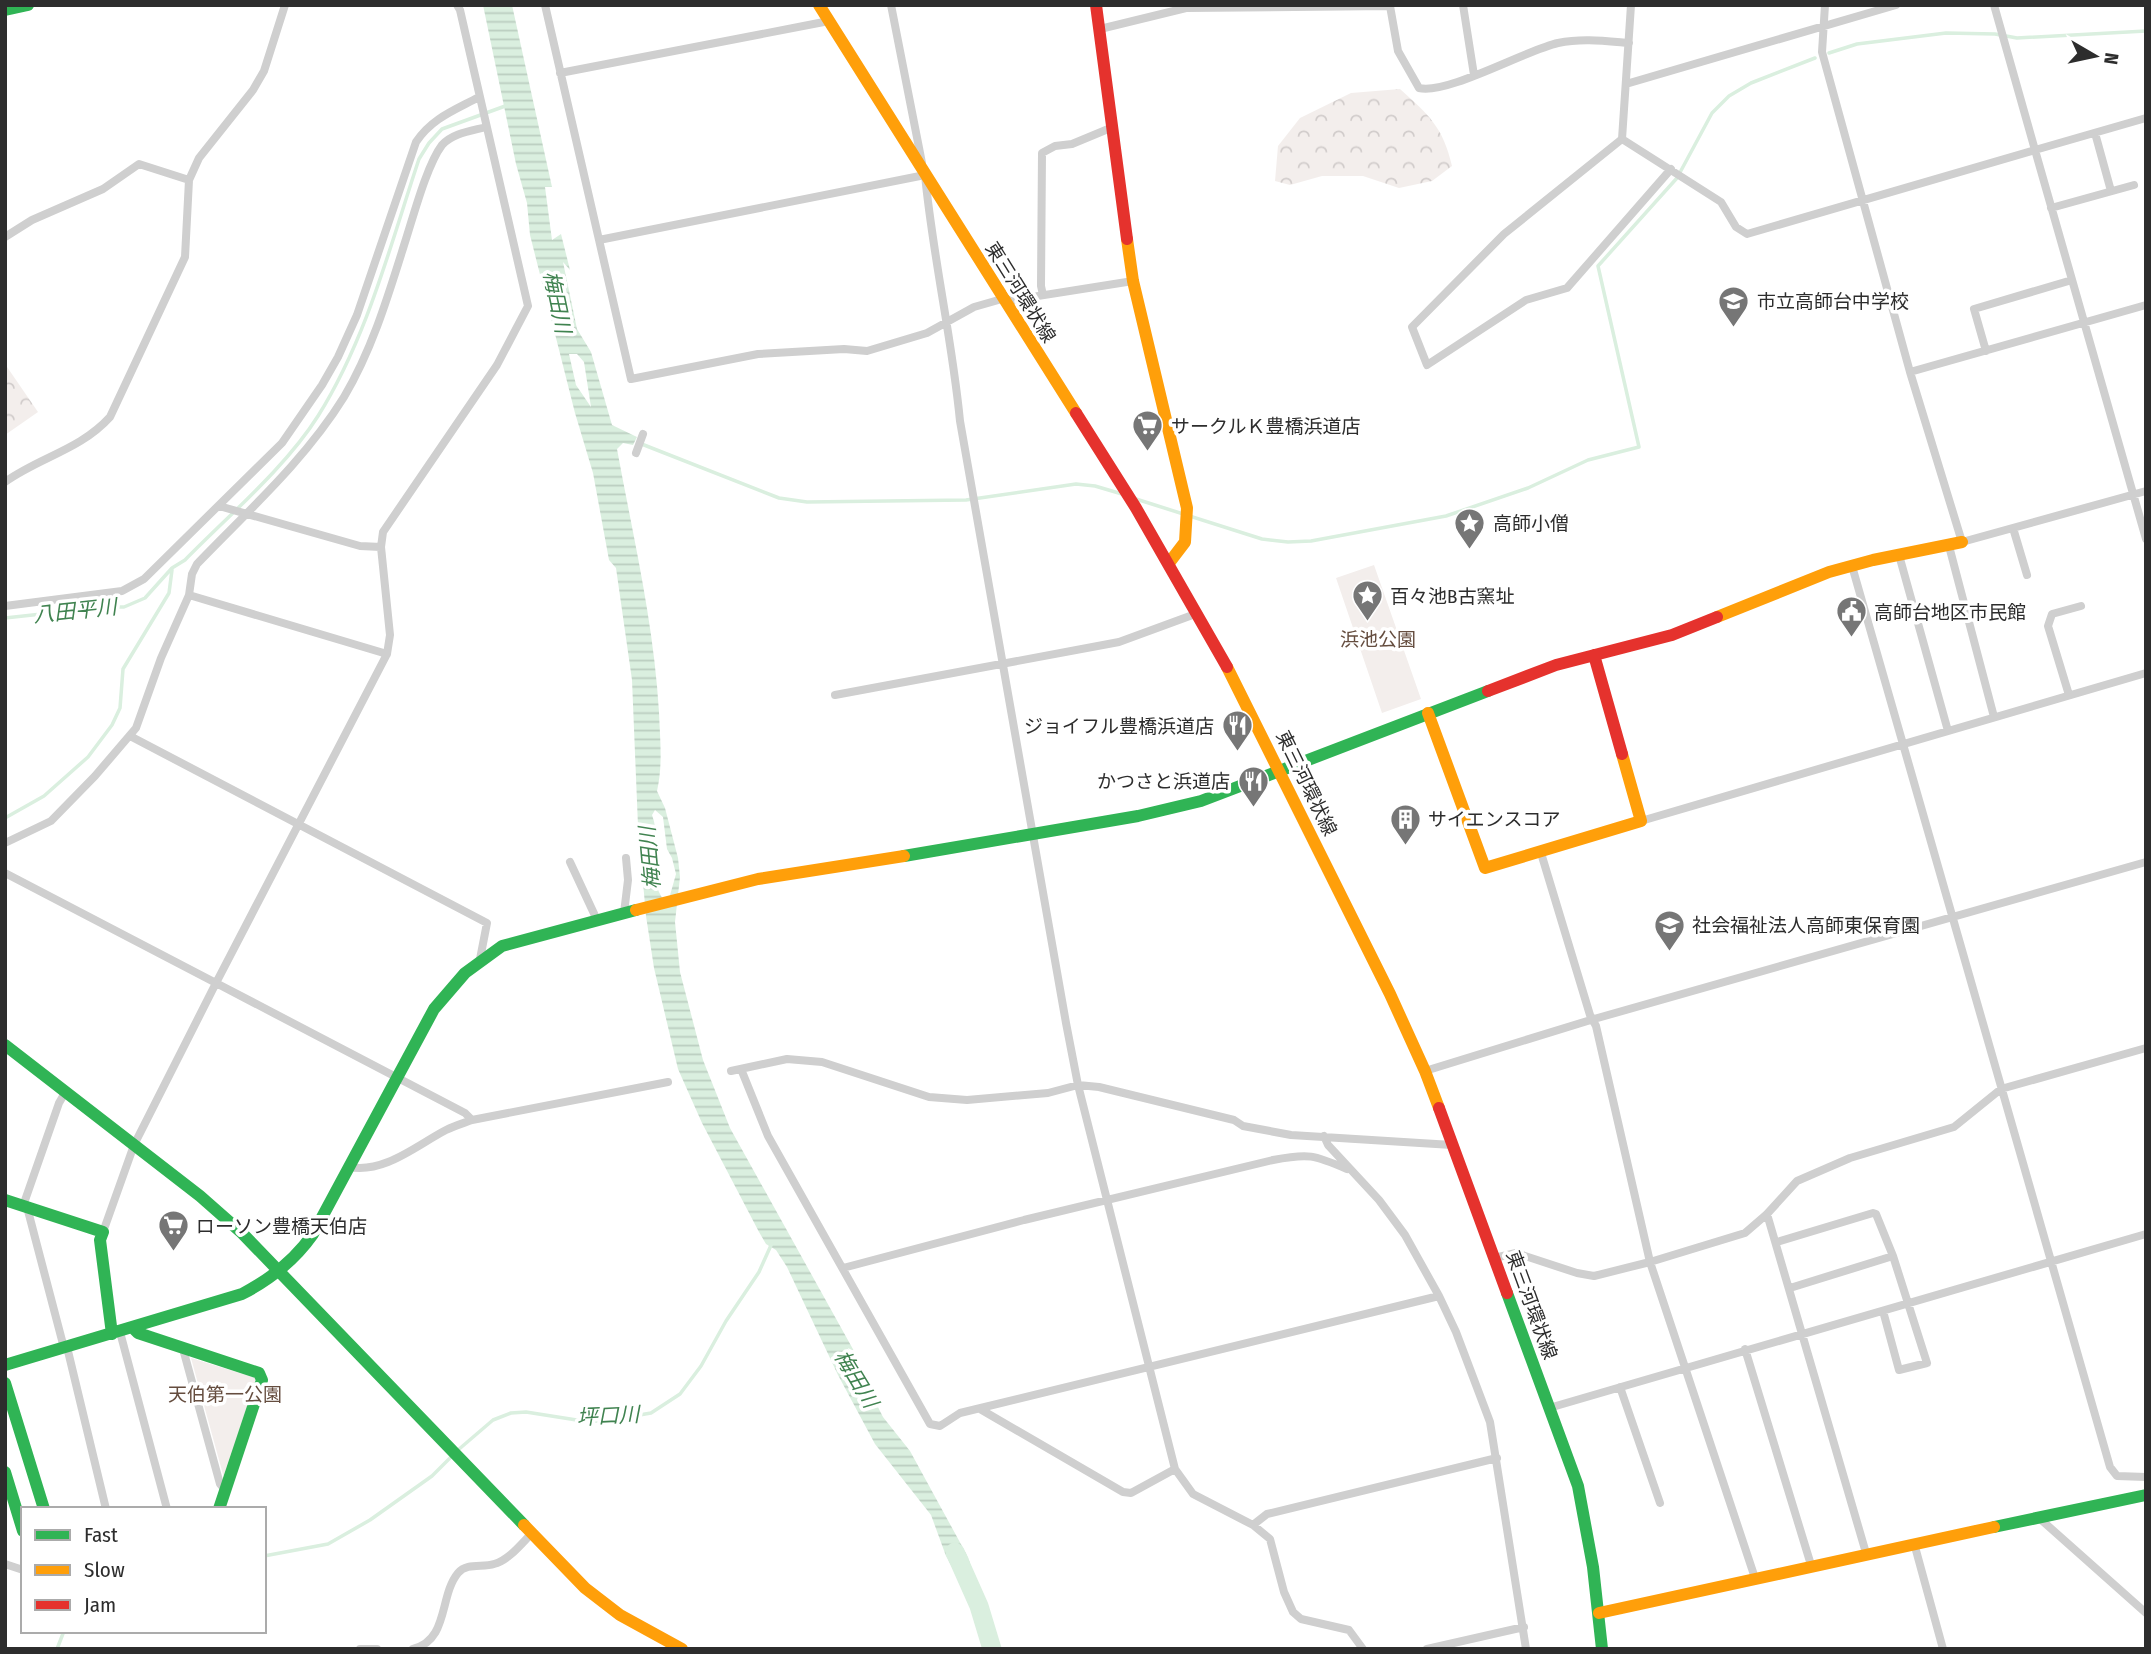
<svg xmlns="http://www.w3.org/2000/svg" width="2151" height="1654" font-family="'Fira Sans Condensed','Noto Sans JP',sans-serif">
<defs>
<pattern id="forest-crowns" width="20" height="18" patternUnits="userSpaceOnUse" patternTransform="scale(1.75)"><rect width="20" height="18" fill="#f3eeec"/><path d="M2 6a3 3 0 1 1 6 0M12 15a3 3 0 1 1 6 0" fill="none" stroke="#d1cccb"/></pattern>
<pattern id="water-rules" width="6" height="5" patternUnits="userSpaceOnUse" patternTransform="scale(1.75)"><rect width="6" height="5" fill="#daefdf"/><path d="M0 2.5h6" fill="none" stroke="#bbcdc0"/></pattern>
</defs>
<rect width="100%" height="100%" fill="#fff"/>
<path fill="#f3eeec" d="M1374 565 1421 699 1382 713 1336 578Z
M191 1358 256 1378 224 1478Z"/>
<path fill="url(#forest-crowns)" d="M1400 89C1429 115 1443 127 1452 166L1432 181 1399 188 1363 176H1322L1290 185 1275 181 1278 146 1300 118 1351 93Z
M5 364 38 412 5 435Z"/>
<path fill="url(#water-rules)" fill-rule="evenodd" d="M483 5H512L552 187H545L552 240 561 234 570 270 563 262 577 329 591 352 612 425 637 437 633 445 623 443 617 449C633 536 654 624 659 712 660 739 663 765 657 791L665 808 678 858 680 877 675 922 680 972 703 1060 730 1128 854 1351 848 1348 883 1417 910 1451 968 1557 973 1573 959 1580 946 1556 931 1515 875 1444 838 1375 787 1267 776 1250 766 1244 759 1232 702 1123 678 1069 654 968 646 916 638 826 632 680 616 568 609 560 593 473 575 413 530 235 527 203 516 164ZM569 354H577L584 362 591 407 576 385ZM655 810 663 817 667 849 672 858 676 874 667 906C664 900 659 894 657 887 650 863 661 838 652 815Z"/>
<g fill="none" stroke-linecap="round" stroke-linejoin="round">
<path stroke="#daefdf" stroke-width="3.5" d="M1829 53 1857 44 1946 33 1995 34 2017 38 2146 31
M639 443 779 498 807 502 966 500 1076 484 1095 486 1122 494
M1136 499 1262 539 1288 542 1311 541 1446 516 1528 488 1588 460 1639 447 1598 266 1677 178 1712 113 1729 96 1751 83 1815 58
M5 618 106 607H124L145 598 172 568 185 560C228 516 286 467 318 416 367 338 390 246 419 159L429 143 442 129 508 105
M5 818 44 796 88 757 112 725 120 708 123 669 169 593 172 570
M458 1450 493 1420 511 1413 526 1412 583 1421H605L651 1413 680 1394 701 1366 726 1321 759 1272 772 1243
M264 1556 328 1544 370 1520 432 1476 453 1455
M57 1649 64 1631"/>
<path stroke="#daefdf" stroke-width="19" d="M955 1552 979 1606 992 1649"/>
<path stroke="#cfcfcf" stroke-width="8" d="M545 5 631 379 758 354 844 349 867 351 927 333 974 307 1002 299 1013 300 1133 281
M891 5 922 163
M1463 5 1474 75
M1631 5 1622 139 1721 202 1736 227 1747 234 2035 150 1994 5
M1825 5 1822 52 1910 372 1962 542 2146 491
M1100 29 1186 8 1390 6 1398 51 1419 88C1447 95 1526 50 1558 43 1582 38 1605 41 1629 43
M560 73 829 21
M1626 84 1896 5
M2146 118 2035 150 2146 539
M2095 133 2111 191
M1622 139 1504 234 1412 327 1427 365 1526 300 1567 288 1671 169
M925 175C933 258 952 338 960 421L1066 1023 1078 1085 1175 1469 1193 1494 1253 1525 1270 1539 1284 1592 1293 1612 1301 1619 1349 1630 1363 1649
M2051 208 2134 185
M5 237 32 220 103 189 139 164 189 180
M599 240 925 175
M1043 295 1041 286 1042 153 1055 146 1072 144 1113 127
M1986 351 1974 309 2072 280
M1910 372 2146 305
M636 453 643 434
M5 482C40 457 80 450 110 417L185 257 189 180 199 158 253 90 264 71 285 5
M219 506 360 546 381 547
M2013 528 2027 575
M1949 546 1994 717
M1899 555 1948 731
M1852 566 2110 1467 2117 1476 2146 1477
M189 595 387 654
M5 606 122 591 144 579 282 443 322 385 338 357 357 315 416 142C432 118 455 110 479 97
M835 695 1119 642 1198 613
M2069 695 2048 626 2052 614 2081 606
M130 736 487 923 480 959
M1641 821 2146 673
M5 843 51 821 95 776 136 728 161 658 189 595 192 574 197 564C248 511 305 460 344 397 373 348 389 293 406 239 414 214 427 165 442 145 453 133 471 131 486 127
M1541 853 1590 1015 1596 1026 1650 1262 1755 1578
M570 862 597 920
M5 873 216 983 387 654 390 635 381 547 383 532 497 365 528 306 460 10 457 5
M624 913 628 880 626 858
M741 1069 768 1136 930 1424 940 1426 960 1413 1439 1296
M731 1071 787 1059 822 1062 929 1097 967 1100 1048 1093 1078 1085 1099 1087 1234 1120 1243 1126 1291 1135 1452 1145
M1425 1071 1594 1019 2146 862
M1324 1136 1328 1145 1379 1200 1405 1235 1439 1296 1456 1332 1490 1422 1526 1649
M349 1167C384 1174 417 1145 446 1130 454 1126 464 1123 472 1120
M23 1206 59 1103 66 1091
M27 1207 64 1348
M1767 1214 1866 1553
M103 1232 134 1145 216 983 465 1113 472 1120 668 1082
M1777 1242 1873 1213 1876 1214 1893 1256 1927 1363 1899 1370 1883 1311
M1494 1258 1516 1253 1577 1273 1594 1276 1650 1262 1745 1233 1767 1214 1797 1181 1850 1158 1954 1127 2001 1089 2146 1048
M843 1268 1024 1220 1273 1160C1309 1153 1314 1155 1347 1169
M1790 1288 1893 1256
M120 1332 167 1509
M67 1347 106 1509
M183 1349 220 1484 226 1491
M1745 1349 1811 1565
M1620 1387 1660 1503
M1549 1408 2146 1234
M980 1409 1123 1492 1131 1493 1175 1469
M2038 1517 2146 1613
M1253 1525 1267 1514 1497 1458
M1914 1543 1943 1649
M5 1564 23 1570
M360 1649H377
M413 1649C449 1640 439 1596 458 1573 467 1562 483 1568 494 1564 509 1560 522 1543 532 1533
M1427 1649 1524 1627"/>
<path stroke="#30b455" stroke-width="12" d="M5 10 28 5
M904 856 1138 816 1201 801 1488 691
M5 1045 200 1196 242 1233 524 1525
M5 1200 103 1232 100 1240 112 1334
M1507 1293 1578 1486 1593 1567 1602 1649
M132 1327 138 1333 259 1373 262 1380 219 1509
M5 1365 242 1294C271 1279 294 1261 313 1234L434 1009 465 973 502 946 636 910
M5 1383 44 1509
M5 1472 23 1531
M1994 1527 2146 1495"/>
<path stroke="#ff9f0a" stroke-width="12" d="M819 5 1076 413
M1127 239 1133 281 1187 508 1185 542 1169 563
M1717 617 1829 572 1873 560 1962 542
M1227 667 1390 994 1425 1071 1439 1108
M1428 713 1485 868 1641 821 1622 754
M636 910 758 879 904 856
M524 1525 585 1588 620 1615 682 1649
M1599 1613 1994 1527"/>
<path stroke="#e5322d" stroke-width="12" d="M1096 5 1127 239
M1076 413 1136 508 1227 667
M1594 655 1622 754
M1488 691 1556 665 1672 635 1717 617
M1439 1108 1507 1293"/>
</g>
<defs>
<symbol id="school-pin" viewBox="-11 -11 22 30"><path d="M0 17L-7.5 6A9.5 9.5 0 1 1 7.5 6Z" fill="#767676" stroke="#fff"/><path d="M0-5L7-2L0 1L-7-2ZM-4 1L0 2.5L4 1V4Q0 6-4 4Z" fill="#fff"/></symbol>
<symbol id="supermarket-pin" viewBox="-11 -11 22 30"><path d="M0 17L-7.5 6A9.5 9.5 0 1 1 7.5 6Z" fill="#767676" stroke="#fff"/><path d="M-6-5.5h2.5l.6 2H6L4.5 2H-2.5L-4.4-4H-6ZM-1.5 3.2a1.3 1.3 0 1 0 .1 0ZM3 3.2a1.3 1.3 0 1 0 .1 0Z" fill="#fff"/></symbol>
<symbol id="sight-pin" viewBox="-11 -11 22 30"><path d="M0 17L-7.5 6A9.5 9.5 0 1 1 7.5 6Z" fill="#767676" stroke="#fff"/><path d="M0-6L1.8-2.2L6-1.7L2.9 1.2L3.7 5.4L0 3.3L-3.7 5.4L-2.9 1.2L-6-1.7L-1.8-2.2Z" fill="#fff"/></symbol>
<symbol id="civic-pin" viewBox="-11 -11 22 30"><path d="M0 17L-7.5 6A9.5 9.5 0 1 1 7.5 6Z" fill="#767676" stroke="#fff"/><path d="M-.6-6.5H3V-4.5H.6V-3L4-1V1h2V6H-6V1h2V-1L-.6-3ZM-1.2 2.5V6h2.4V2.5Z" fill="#fff"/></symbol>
<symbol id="restaurant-pin" viewBox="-11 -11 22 30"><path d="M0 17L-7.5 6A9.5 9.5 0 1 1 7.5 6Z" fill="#767676" stroke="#fff"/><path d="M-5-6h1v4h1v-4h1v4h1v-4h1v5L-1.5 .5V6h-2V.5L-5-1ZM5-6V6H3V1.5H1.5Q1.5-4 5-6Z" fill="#fff"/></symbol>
<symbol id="building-pin" viewBox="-11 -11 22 30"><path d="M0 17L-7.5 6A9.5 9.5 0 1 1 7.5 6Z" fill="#767676" stroke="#fff"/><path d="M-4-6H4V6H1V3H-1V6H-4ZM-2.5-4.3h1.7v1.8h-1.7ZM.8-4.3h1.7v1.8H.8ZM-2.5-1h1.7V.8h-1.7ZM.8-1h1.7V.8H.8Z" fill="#fff"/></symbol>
</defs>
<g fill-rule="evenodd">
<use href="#school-pin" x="1716" y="284" width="35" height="47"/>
<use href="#supermarket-pin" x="1130" y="408" width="35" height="47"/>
<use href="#sight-pin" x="1452" y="506" width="35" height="47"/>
<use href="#sight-pin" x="1350" y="578" width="35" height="47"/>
<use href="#civic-pin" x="1834" y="594" width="35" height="47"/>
<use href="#restaurant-pin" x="1220" y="708" width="35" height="47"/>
<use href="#restaurant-pin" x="1236" y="764" width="35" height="47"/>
<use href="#building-pin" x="1388" y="802" width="35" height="47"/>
<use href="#school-pin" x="1652" y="908" width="35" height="47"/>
<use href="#supermarket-pin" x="156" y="1208" width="35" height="47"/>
</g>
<g text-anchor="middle" stroke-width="7" stroke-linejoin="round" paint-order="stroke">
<g font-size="19" fill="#2d2d2d" stroke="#fff">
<text transform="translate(1021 292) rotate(58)" y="7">東三河環状線</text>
<text transform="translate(1307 783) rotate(64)" y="7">東三河環状線</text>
<text transform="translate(1532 1305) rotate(70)" y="7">東三河環状線</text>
</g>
<g font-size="19" fill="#2d2d2d" stroke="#fff" text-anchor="start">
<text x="1757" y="308">市立高師台中学校</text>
<text x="1171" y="433">サークルＫ豊橋浜道店</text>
<text x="1493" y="530">高師小僧</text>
<text x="1390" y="603">百々池B古窯址</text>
<text x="1874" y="619">高師台地区市民館</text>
<text x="1214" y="733" text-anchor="end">ジョイフル豊橋浜道店</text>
<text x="1230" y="788" text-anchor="end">かつさと浜道店</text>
<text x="1428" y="826">サイエンスコア</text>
<text x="1692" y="932">社会福祉法人高師東保育園</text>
<text x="196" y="1233">ローソン豊橋天伯店</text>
</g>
<g font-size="19" fill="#654d3f" stroke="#fff">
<text x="1378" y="646">浜池公園</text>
<text x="225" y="1401">天伯第一公園</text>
</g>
<g font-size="21" font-style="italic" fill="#408350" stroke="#fff">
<text transform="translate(557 302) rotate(78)" y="7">梅田川</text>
<text transform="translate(75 611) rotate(-6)" y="7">八田平川</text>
<text transform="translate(650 858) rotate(-95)" y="7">梅田川</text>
<text transform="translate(856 1379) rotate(59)" y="7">梅田川</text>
<text transform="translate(608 1416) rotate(-3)" y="7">坪口川</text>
</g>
</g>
<rect width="2151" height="1654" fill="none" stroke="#2d2d2d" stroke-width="14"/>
<rect x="21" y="1507" width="245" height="126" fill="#ffffff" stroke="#ababab" stroke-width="2"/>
<rect x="35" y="1530" width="35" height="10" fill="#30b455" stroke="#ababab" stroke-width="2"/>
<text x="84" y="1542" font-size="21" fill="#2d2d2d">Fast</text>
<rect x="35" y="1565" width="35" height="10" fill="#ff9f0a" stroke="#ababab" stroke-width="2"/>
<text x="84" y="1577" font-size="21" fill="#2d2d2d">Slow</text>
<rect x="35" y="1600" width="35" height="10" fill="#e5322d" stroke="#ababab" stroke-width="2"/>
<text x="84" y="1612" font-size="21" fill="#2d2d2d">Jam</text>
<g transform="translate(2095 56) rotate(99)" stroke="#ffffff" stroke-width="5" paint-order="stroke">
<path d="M0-5L12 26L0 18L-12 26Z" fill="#2d2d2d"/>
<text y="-10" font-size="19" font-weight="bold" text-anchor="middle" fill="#2d2d2d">N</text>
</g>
</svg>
